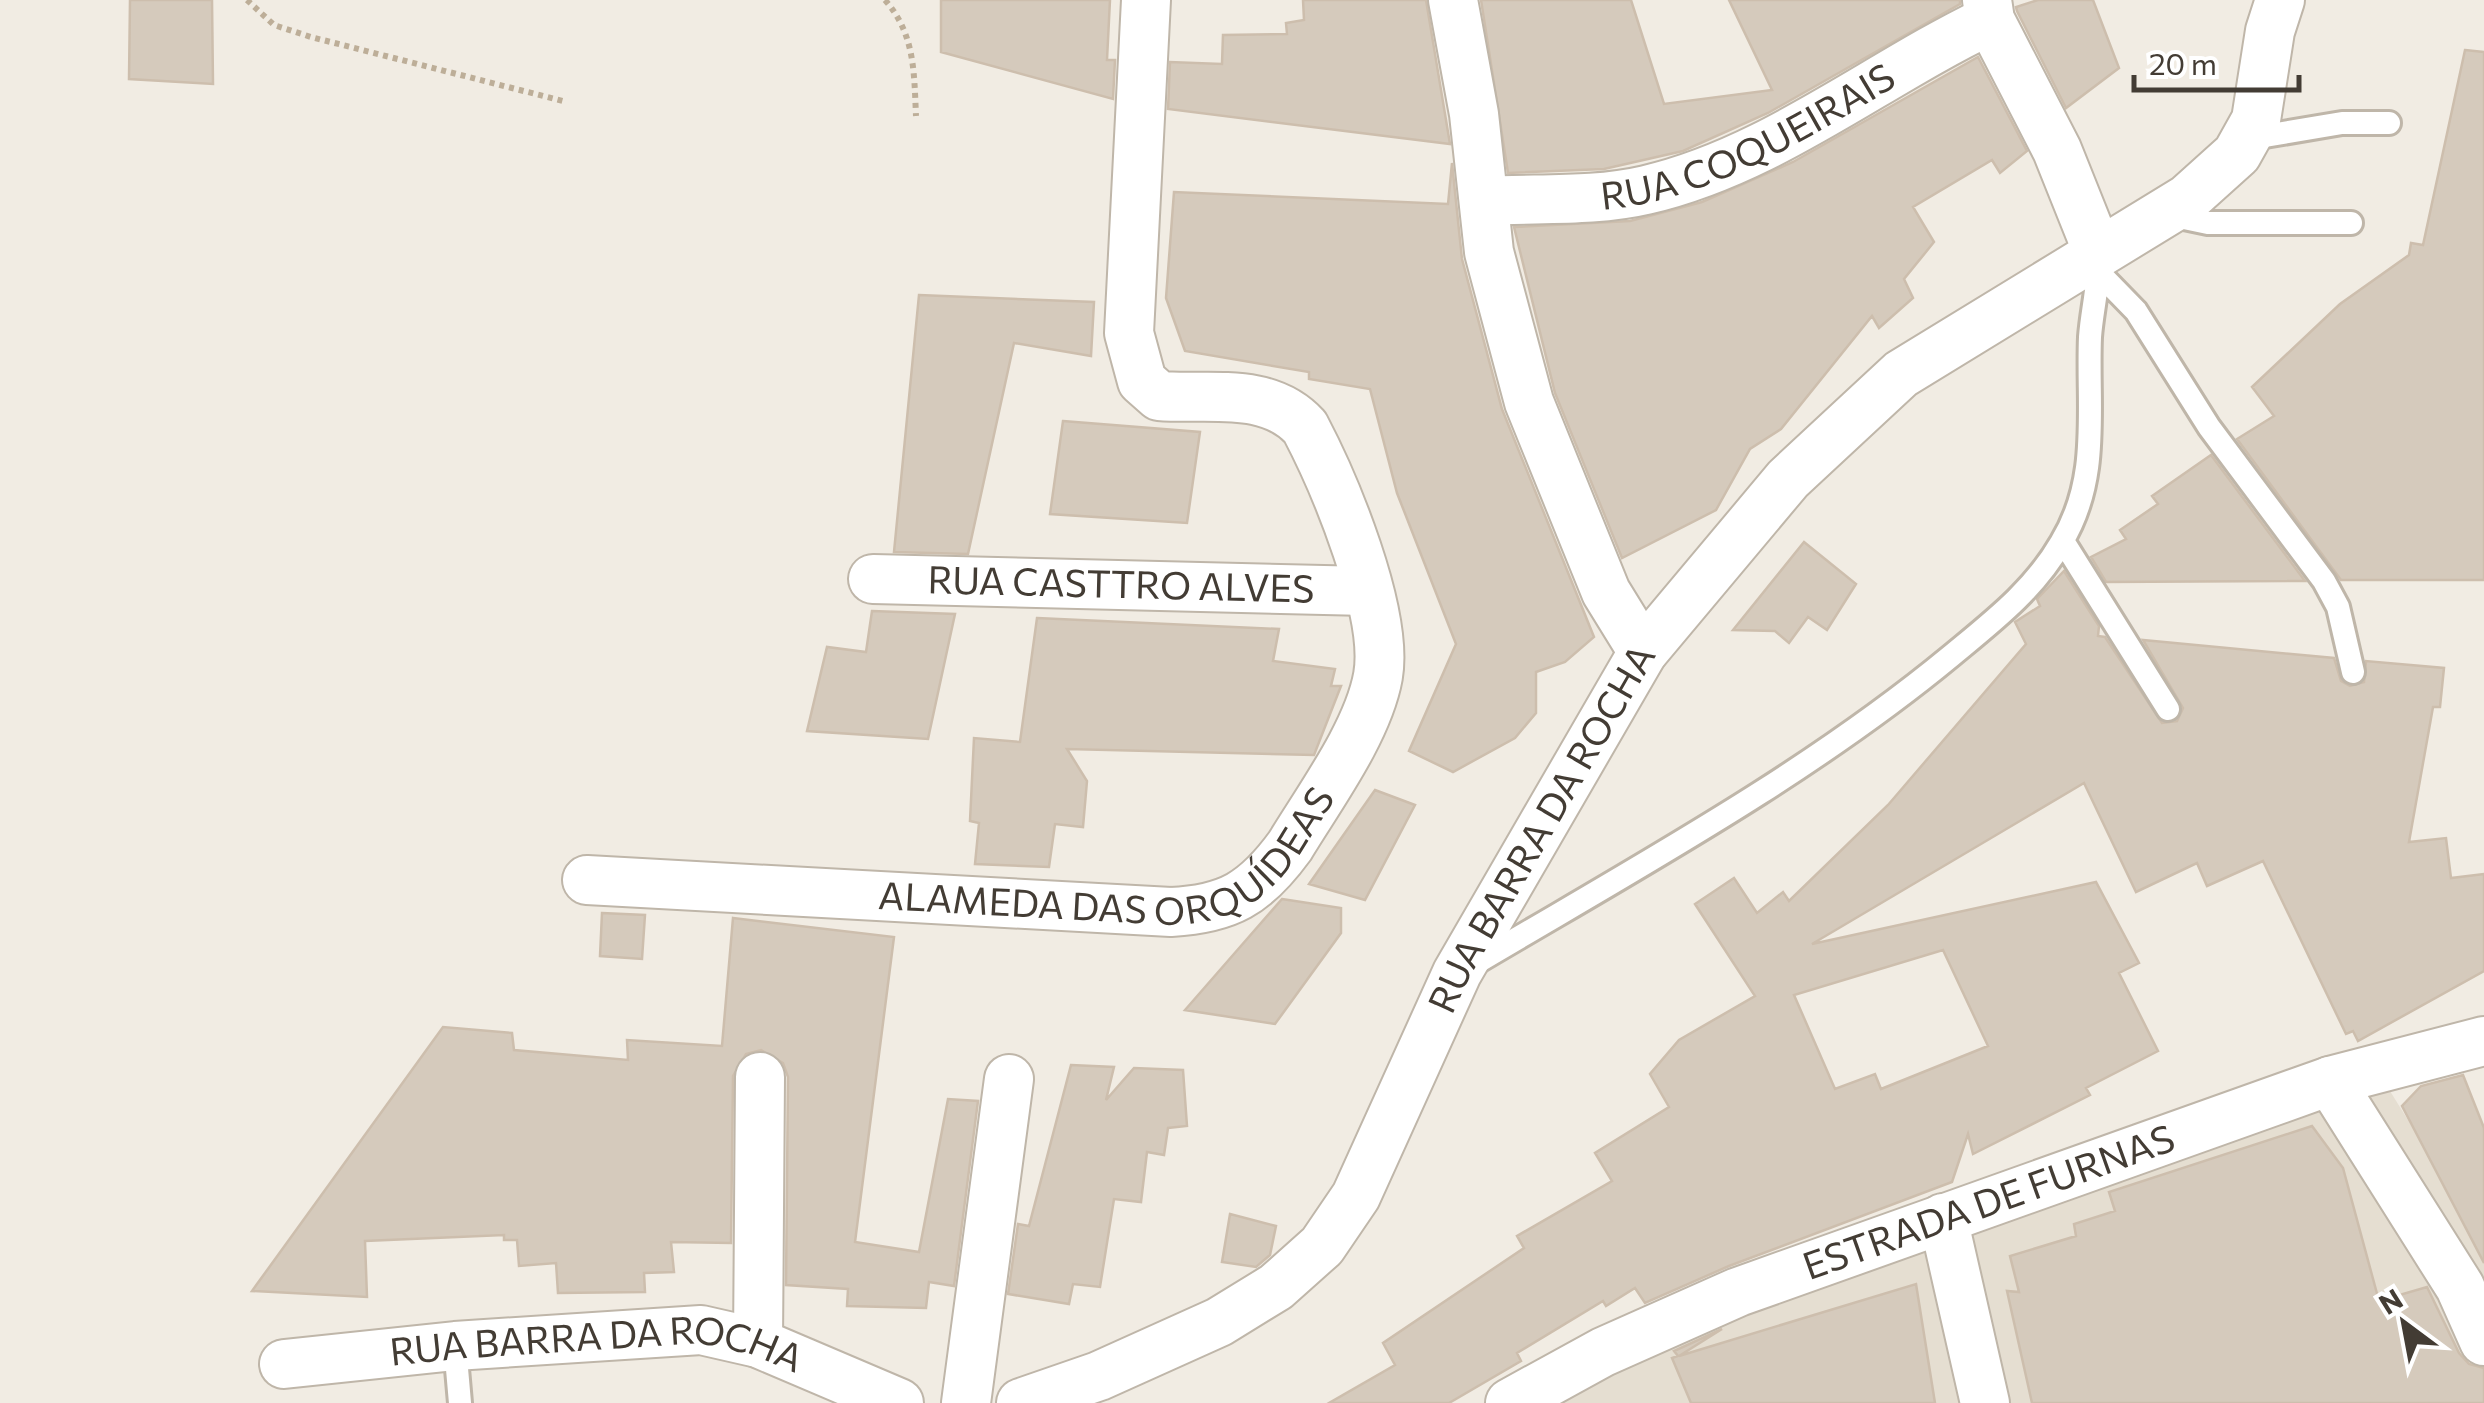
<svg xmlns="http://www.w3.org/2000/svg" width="2484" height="1403" font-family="Commissioner,sans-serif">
<rect width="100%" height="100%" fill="#f1ece3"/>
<path fill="#e5ded1" d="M2364 1049 2484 1243V1403H1530Z"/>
<path fill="#d5cabc" stroke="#cdbead" stroke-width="2.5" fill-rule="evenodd" d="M130 0H212L213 84 129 79Z
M941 0H1110L1107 60H1115L1113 99 941 52Z
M1303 0H1426L1450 144 1168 109 1170 62 1222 64 1223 35 1287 34 1286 23 1304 20Z
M1481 0H1631L1664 104 1772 90 1729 0H1960V4L1768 113 1683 151 1604 169 1508 173Z
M2038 0H2093L2119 68 2066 108 2017 11 2016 7Z
M2465 50 2484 52V580H2341L2237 439 2274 416 2252 387 2340 304 2409 255 2411 243 2423 245Z
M1978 57 2027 151 2000 173 1992 160 1913 207 1934 242 1904 279 1913 298 1879 328 1872 316 1781 429 1750 449 1716 510 1622 558 1555 393 1514 227 1630 221 1702 202 1793 162Z
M1452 163 1462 259 1502 409 1594 637 1565 662 1536 672V713L1515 738 1453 772 1409 751 1456 644 1397 493 1370 389 1309 379V372L1185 351 1166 298 1174 192 1448 204Z
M919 295 1094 302 1091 356 1014 343 968 554 894 552Z
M1063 421 1200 432 1187 523 1050 514Z
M2211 455 2305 581 2106 582 2091 557 2126 539 2120 530 2158 504 2152 496Z
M1804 542 1856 584 1827 630 1808 617 1789 643 1775 631 1733 630Z
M2064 571 2099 626 2098 636 2105 637 2162 723 2177 721 2183 708 2143 640 2334 658 2341 681 2350 686 2364 682 2366 661 2444 668 2440 707H2433L2409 842 2446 838 2451 878 2484 874V971L2358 1041 2353 1031 2346 1034 2263 861 2207 886 2197 863 2136 892 2084 783 1812 944 2096 882 2139 963 2119 973 2158 1051 2086 1088 2090 1095 1973 1154 1968 1134 1952 1182 1729 1266 1645 1303 1635 1288 1606 1306 1603 1301 1517 1353 1521 1361 1449 1403H1329L1395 1365 1383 1343 1524 1248 1517 1236 1612 1181 1595 1153 1669 1107 1650 1074 1679 1040 1755 996 1695 904 1734 878 1757 913 1783 892 1789 901 1888 805 2026 644 2015 622 2040 606 2037 599ZM1943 950 1988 1046 1881 1089 1875 1074 1835 1089 1794 995Z
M872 611 955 614 928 739 807 731 827 647 866 652Z
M1037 618 1279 629 1273 661 1335 669 1331 686H1341L1314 755 1067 749 1087 781 1083 827 1055 824 1049 867 975 864 979 823 970 821 974 738 1020 742Z
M1375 790 1415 805 1365 900 1309 884Z
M1282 899 1341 908V933L1275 1024 1185 1010Z
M602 913 645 915 642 959 600 956Z
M733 918 894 937 855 1242 919 1252 948 1099 978 1101 954 1286 929 1282 926 1308 847 1306 848 1289 786 1285 788 1077 783 1063 761 1050 746 1054 733 1076 731 1243 671 1242 674 1272 644 1273 645 1292 558 1293 556 1263 519 1266 517 1240H504V1235L365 1241 367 1297 252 1291 443 1027 512 1033 514 1050 628 1060 627 1040 722 1046Z
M1071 1065 1114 1067 1106 1100 1134 1068 1183 1070 1187 1126 1168 1128 1164 1155 1147 1152 1141 1202 1114 1199 1100 1287 1073 1284 1069 1304 1008 1294 1018 1224 1029 1226Z
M2463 1075 2484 1128V1263L2402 1106 2421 1086Z
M2312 1126 2343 1168 2379 1301 2427 1287 2459 1353 2469 1364 2484 1368V1403H2032L2007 1291 2019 1292 2010 1256 2076 1236 2074 1224 2115 1211 2109 1192Z
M1230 1214 1276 1226 1270 1255 1256 1267 1222 1262Z
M1916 1284 1935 1403H1691L1672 1358 1678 1356 1674 1351 1722 1329 1679 1356Z"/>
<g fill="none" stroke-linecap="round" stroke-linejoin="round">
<defs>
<path id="service" d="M2247 139 2342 123H2389
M2170 215 2208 223H2351
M2099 273 2136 311 2209 427 2324 581 2338 607 2353 672
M2063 541 2168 709
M1474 964C1634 869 1807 775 1951 656 1992 622 2034 590 2061 543 2101 478 2087 408 2090 337 2092 309 2100 282 2097 254
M455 1346 460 1403"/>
<g id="minor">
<path d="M1453 0 1474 114 1489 252 1529 402 1606 592 1643 652"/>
<path d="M1987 0 1990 20 2057 150 2097 250"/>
<path id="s1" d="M1485 201C1538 198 1595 202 1646 190 1772 161 1876 74 1990 20"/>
<path id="s2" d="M873 579 1367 591"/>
<path id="s3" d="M587 880 1171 912C1228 909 1255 894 1290 846 1319 798 1368 732 1378 676 1389 613 1335 484 1305 427 1267 386 1210 400 1159 396L1142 381 1129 333 1146 0"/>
<path d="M2330 1081 2460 1287 2484 1341"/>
<path d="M1943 1218 1985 1403"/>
<path d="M758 1343 760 1077"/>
<path id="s4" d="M284 1364 455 1346 701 1330 758 1343 899 1403"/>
<path d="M966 1403 1009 1079"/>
<path id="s5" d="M1021 1403 1099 1376 1219 1322 1276 1287 1322 1246 1356 1196 1457 973 1643 652 1788 479 1901 374 2187 199 2237 154 2256 120 2270 31 2280 0"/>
<path id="s6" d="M1510 1403 1603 1352 1738 1292 2330 1081 2484 1041"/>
</g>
</defs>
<use href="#service" stroke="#bfb6a9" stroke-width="28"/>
<use href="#minor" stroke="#bfb6a9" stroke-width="52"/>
<path stroke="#bdae98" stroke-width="6" stroke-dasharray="5 5" stroke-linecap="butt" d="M247 0 274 25 311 37 567 102
M885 0C915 34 914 72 916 116"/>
<use href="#service" stroke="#fff" stroke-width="22"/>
<use href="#minor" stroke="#fff" stroke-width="48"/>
</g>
<g text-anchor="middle" stroke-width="9" stroke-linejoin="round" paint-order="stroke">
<g font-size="38" fill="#433c34" stroke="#fff">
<text dy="13" stroke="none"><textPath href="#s1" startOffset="275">RUA COQUEIRAIS</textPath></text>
<text dy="13" stroke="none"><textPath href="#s2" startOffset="248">RUA CASTTRO ALVES</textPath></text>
<text dy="13" stroke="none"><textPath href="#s5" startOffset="815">RUA BARRA DA ROCHA</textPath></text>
<text dy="13" stroke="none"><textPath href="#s3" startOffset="542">ALAMEDA DAS ORQUÍDEAS</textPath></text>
<text dy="13" stroke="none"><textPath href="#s6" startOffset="520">ESTRADA DE FURNAS</textPath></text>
<text dy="13" stroke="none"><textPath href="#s4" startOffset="315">RUA BARRA DA ROCHA</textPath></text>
</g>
</g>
<g transform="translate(2404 1323) rotate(328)" stroke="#ffffff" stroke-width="8" paint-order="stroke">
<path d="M0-8L18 38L0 25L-18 38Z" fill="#433c34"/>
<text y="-15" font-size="28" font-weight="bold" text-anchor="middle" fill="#433c34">N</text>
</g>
<path d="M2134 75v15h165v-15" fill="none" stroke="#433c34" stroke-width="5"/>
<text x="2149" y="75" font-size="30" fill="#433c34" stroke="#ffffff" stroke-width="8" paint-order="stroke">20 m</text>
</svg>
